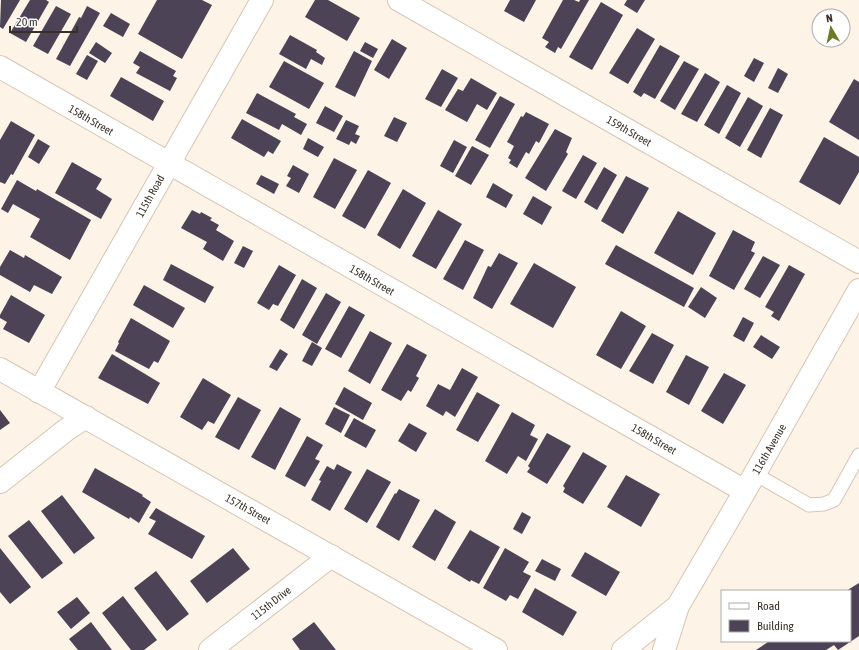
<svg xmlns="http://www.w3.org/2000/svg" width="859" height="650" font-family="'Asap Condensed',sans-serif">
<rect width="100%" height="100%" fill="#fef3e7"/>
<path fill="#4c4356" d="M1 0H20L3 29 0 27Z
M30 0H46L49 2 26 42 10 33Z
M157 0H202L212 5 182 59 138 34Z
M315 0H328L360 18 347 41 305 17Z
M510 0H536L524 22 504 11Z
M563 0H574L579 2 580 0H589L561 49 558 47 555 53 545 47 549 42 542 38Z
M627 0H645L637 13 624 5Z
M601 2 623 15 592 70 569 57Z
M56 6 71 14 48 54 33 46Z
M87 6 100 13 70 66 56 59 79 17 81 18Z
M111 13 130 24 123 37 103 26Z
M637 28 655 39 628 84 609 73Z
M290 35 317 50 316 52 325 58 322 65 311 59 306 69 279 54Z
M392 39 407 48 389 79 374 70Z
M96 42 112 53 105 63 89 53Z
M365 42 378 49 373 58 360 51Z
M660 45 680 56 655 99 644 93 641 97 633 92Z
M140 51 176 71 173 76 177 78 170 91 136 73 140 67 133 63Z
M354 51 372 61 355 97 335 87Z
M87 55 98 61 87 80 76 74Z
M754 58 764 63 754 82 744 76Z
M284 61 324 83 309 109 269 87Z
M684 61 699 69 675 110 660 101Z
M778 68 788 74 778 93 768 88Z
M442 69 458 78 441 107 425 99Z
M705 73 720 82 697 122 681 114Z
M121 77 164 101 153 121 110 96Z
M471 78 497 93 487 110 477 104 467 122 445 110 458 89 463 91Z
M854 79 859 82V140L829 122Z
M727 85 741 93 719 134 704 125Z
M257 93 296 114 294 117 307 124 301 135 282 124 279 130 246 113Z
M500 96 515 104 490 148 475 140Z
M748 97 763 106 740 147 725 138Z
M325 106 343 116 334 132 316 123Z
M770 108 783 115 761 158 747 150Z
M526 112 549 124 539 143 536 141 529 154 526 152 517 168 509 163 511 160 508 158 514 146 507 142 521 116 523 117Z
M394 117 407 123 397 142 384 136Z
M242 119 281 141 273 154 268 151 264 157 231 138Z
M346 120 359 126 355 134 360 136 356 144 351 141 349 145 336 139Z
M11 121 35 135 13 175 11 174 5 184 0 182V140Z
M555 129 572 138 566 152 568 154 546 191 525 178Z
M824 137 859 157V172L840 205 799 182Z
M308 138 324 147 318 157 303 149Z
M38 139 50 146 39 164 28 157Z
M454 140 467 147 453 173 440 166Z
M472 146 489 155 471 185 455 176Z
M583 155 597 163 576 199 562 191Z
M334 158 357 170 335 209 313 197Z
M72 162 102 179 96 189 112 199 101 219 55 193Z
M293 165 309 174 299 193 286 186 291 178 287 176Z
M604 167 617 175 597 210 584 202Z
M368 170 391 183 365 229 342 216Z
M261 175 279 184 274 194 256 184Z
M626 176 649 188 623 234 601 221Z
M17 180 36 191 37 189 91 220 70 260 30 237 40 219 13 204 8 213 1 209Z
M493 183 513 195 506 208 486 197Z
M403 189 426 203 400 249 377 235Z
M533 196 552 207 542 225 523 214Z
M192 210 200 214 201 212 212 218 210 220 219 225 216 230 234 241 223 261 203 249 207 242 181 228Z
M438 210 462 224 436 269 412 256Z
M678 211 716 233 693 275 654 253Z
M733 230 755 242 751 251 755 253 734 290 709 276Z
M465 240 484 250 463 290 443 279Z
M616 245 694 288 684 307 605 264Z
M243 246 253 251 244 268 234 263Z
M10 250 24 258 25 255 62 277 52 294 34 285 30 292 0 275V267Z
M499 253 518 263 492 309 473 298 488 266 491 267Z
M763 256 780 265 760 298 744 289Z
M534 263 576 287 553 328 510 304Z
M171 264 214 287 205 303 163 280Z
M279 265 296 275 278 306 273 304 269 310 257 303Z
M789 265 805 274 779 321 771 316 774 312 765 307Z
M302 279 317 288 294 329 280 320Z
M144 285 185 308 173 328 133 305Z
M701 287 717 298 705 318 688 307Z
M326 293 341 302 317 344 302 335Z
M11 295 45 315 29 343 3 329 7 322 0 318V315Z
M349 306 365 315 341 358 325 349Z
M621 311 646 326 621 369 596 355Z
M743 317 754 323 744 342 733 336Z
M131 318 170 341 158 363 154 361 149 369 115 351 119 343 118 342Z
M370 331 392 343 370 384 348 371Z
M652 333 674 345 653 384 629 371Z
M761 335 780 347 772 359 753 347Z
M312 342 322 348 312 366 302 361Z
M407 344 427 355 416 376 419 378 411 392 408 390 401 401 381 390Z
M280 349 288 354 277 371 269 367Z
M112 354 160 383 148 404 98 378Z
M686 355 709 367 689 405 666 392Z
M462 368 478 377 455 417 446 411 443 416 426 406 438 384 450 390Z
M724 373 746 385 723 424 701 411Z
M203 378 231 395 214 424 208 421 202 430 180 417Z
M344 387 372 403 363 420 335 404Z
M477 392 500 405 478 442 456 430Z
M238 397 261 410 239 450 215 437Z
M280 407 301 419 275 470 251 457Z
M334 407 350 415 341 433 325 424Z
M0 410 10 423 0 430Z
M512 412 535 425 530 435 538 439 526 461 518 456 507 474 485 461Z
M354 418 376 430 366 448 344 436Z
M409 423 427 433 416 452 398 441Z
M547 433 571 446 547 484 527 472 530 468 528 466Z
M307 436 323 445 315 459 320 461 305 487 285 476Z
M583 452 607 466 583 504 563 492 565 488 563 486Z
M337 464 352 472 330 511 311 500 321 481 319 480 327 466 334 470Z
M95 468 143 495 142 496 151 502 139 523 130 517 129 519 82 492Z
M367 469 391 482 367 523 344 509Z
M626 475 660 494 641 527 607 507Z
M399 489 420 500 399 541 376 527 395 493 396 494Z
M62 495 95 538 74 554 41 511Z
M156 508 205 536 192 559 148 534 156 521 149 518Z
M435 509 456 522 435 561 412 547Z
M522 512 531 517 522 534 513 529Z
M29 520 63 563 42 579 8 536Z
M470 530 500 547 479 584 471 580 470 582 447 568Z
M0 548 31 587 10 604 0 592Z
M233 548 250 569 207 603 190 581Z
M505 548 529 562 523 572 531 576 518 599 510 595 506 601 483 588Z
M585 552 620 572 606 596 571 576Z
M542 559 561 569 555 581 535 571Z
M156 571 189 614 167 631 134 588Z
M859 583V636L838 650 834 645 826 650H756L768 642 767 641H850V591H846Z
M535 588 577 612 563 636 522 612Z
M123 596 157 640 144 650H131L102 613Z
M77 597 90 613 71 629 57 612Z
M91 622 112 650H78L69 639Z
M314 622 336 650H300L292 639Z"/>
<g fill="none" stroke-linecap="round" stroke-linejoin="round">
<defs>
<path id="lane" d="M755 474 809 505 824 504 834 500 859 455"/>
<path id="street" d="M399 0 859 262
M0 67 745 491
M0 369 496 650
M39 392 262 0
M0 482 66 430 86 417
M210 650 331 556
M623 650 678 606 745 491 859 290
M664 650 678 606"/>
</defs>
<use href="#lane" stroke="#d6c5b1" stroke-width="15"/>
<use href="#street" stroke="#d6c5b1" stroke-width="24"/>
<use href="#lane" stroke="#fff" stroke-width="13"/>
<use href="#street" stroke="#fff" stroke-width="22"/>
</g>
<g text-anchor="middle" stroke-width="4" stroke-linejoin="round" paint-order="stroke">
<g font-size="11" fill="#373029" stroke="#fff">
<text transform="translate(91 120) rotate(30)" y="4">158th Street</text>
<text transform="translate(629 131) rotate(30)" y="4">159th Street</text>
<text transform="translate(150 196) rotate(-61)" y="4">115th Road</text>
<text transform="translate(372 280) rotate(30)" y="4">158th Street</text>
<text transform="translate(654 439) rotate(30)" y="4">158th Street</text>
<text transform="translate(769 449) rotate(-60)" y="4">116th Avenue</text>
<text transform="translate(248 509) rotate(29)" y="4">157th Street</text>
<text transform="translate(271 603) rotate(-38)" y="4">115th Drive</text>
</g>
</g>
<rect x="721" y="590" width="130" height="52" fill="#ffffff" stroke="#afaca9"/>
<rect x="729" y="603" width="20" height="6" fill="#ffffff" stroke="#afaca9"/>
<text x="757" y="610" font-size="12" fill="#373029">Road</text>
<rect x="729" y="620" width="20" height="12" fill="#4c4356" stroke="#afaca9"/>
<text x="757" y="630" font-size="12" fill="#373029">Building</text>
<g transform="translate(831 28) rotate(351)"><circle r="19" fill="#ffffff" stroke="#afaca9"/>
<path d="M0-3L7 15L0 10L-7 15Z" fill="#6d7a26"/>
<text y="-6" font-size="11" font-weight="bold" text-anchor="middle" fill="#373029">N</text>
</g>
<path d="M10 26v6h67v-6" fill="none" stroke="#373029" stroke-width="2"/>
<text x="16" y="26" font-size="12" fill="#373029" stroke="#ffffff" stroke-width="3" paint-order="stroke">20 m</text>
</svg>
